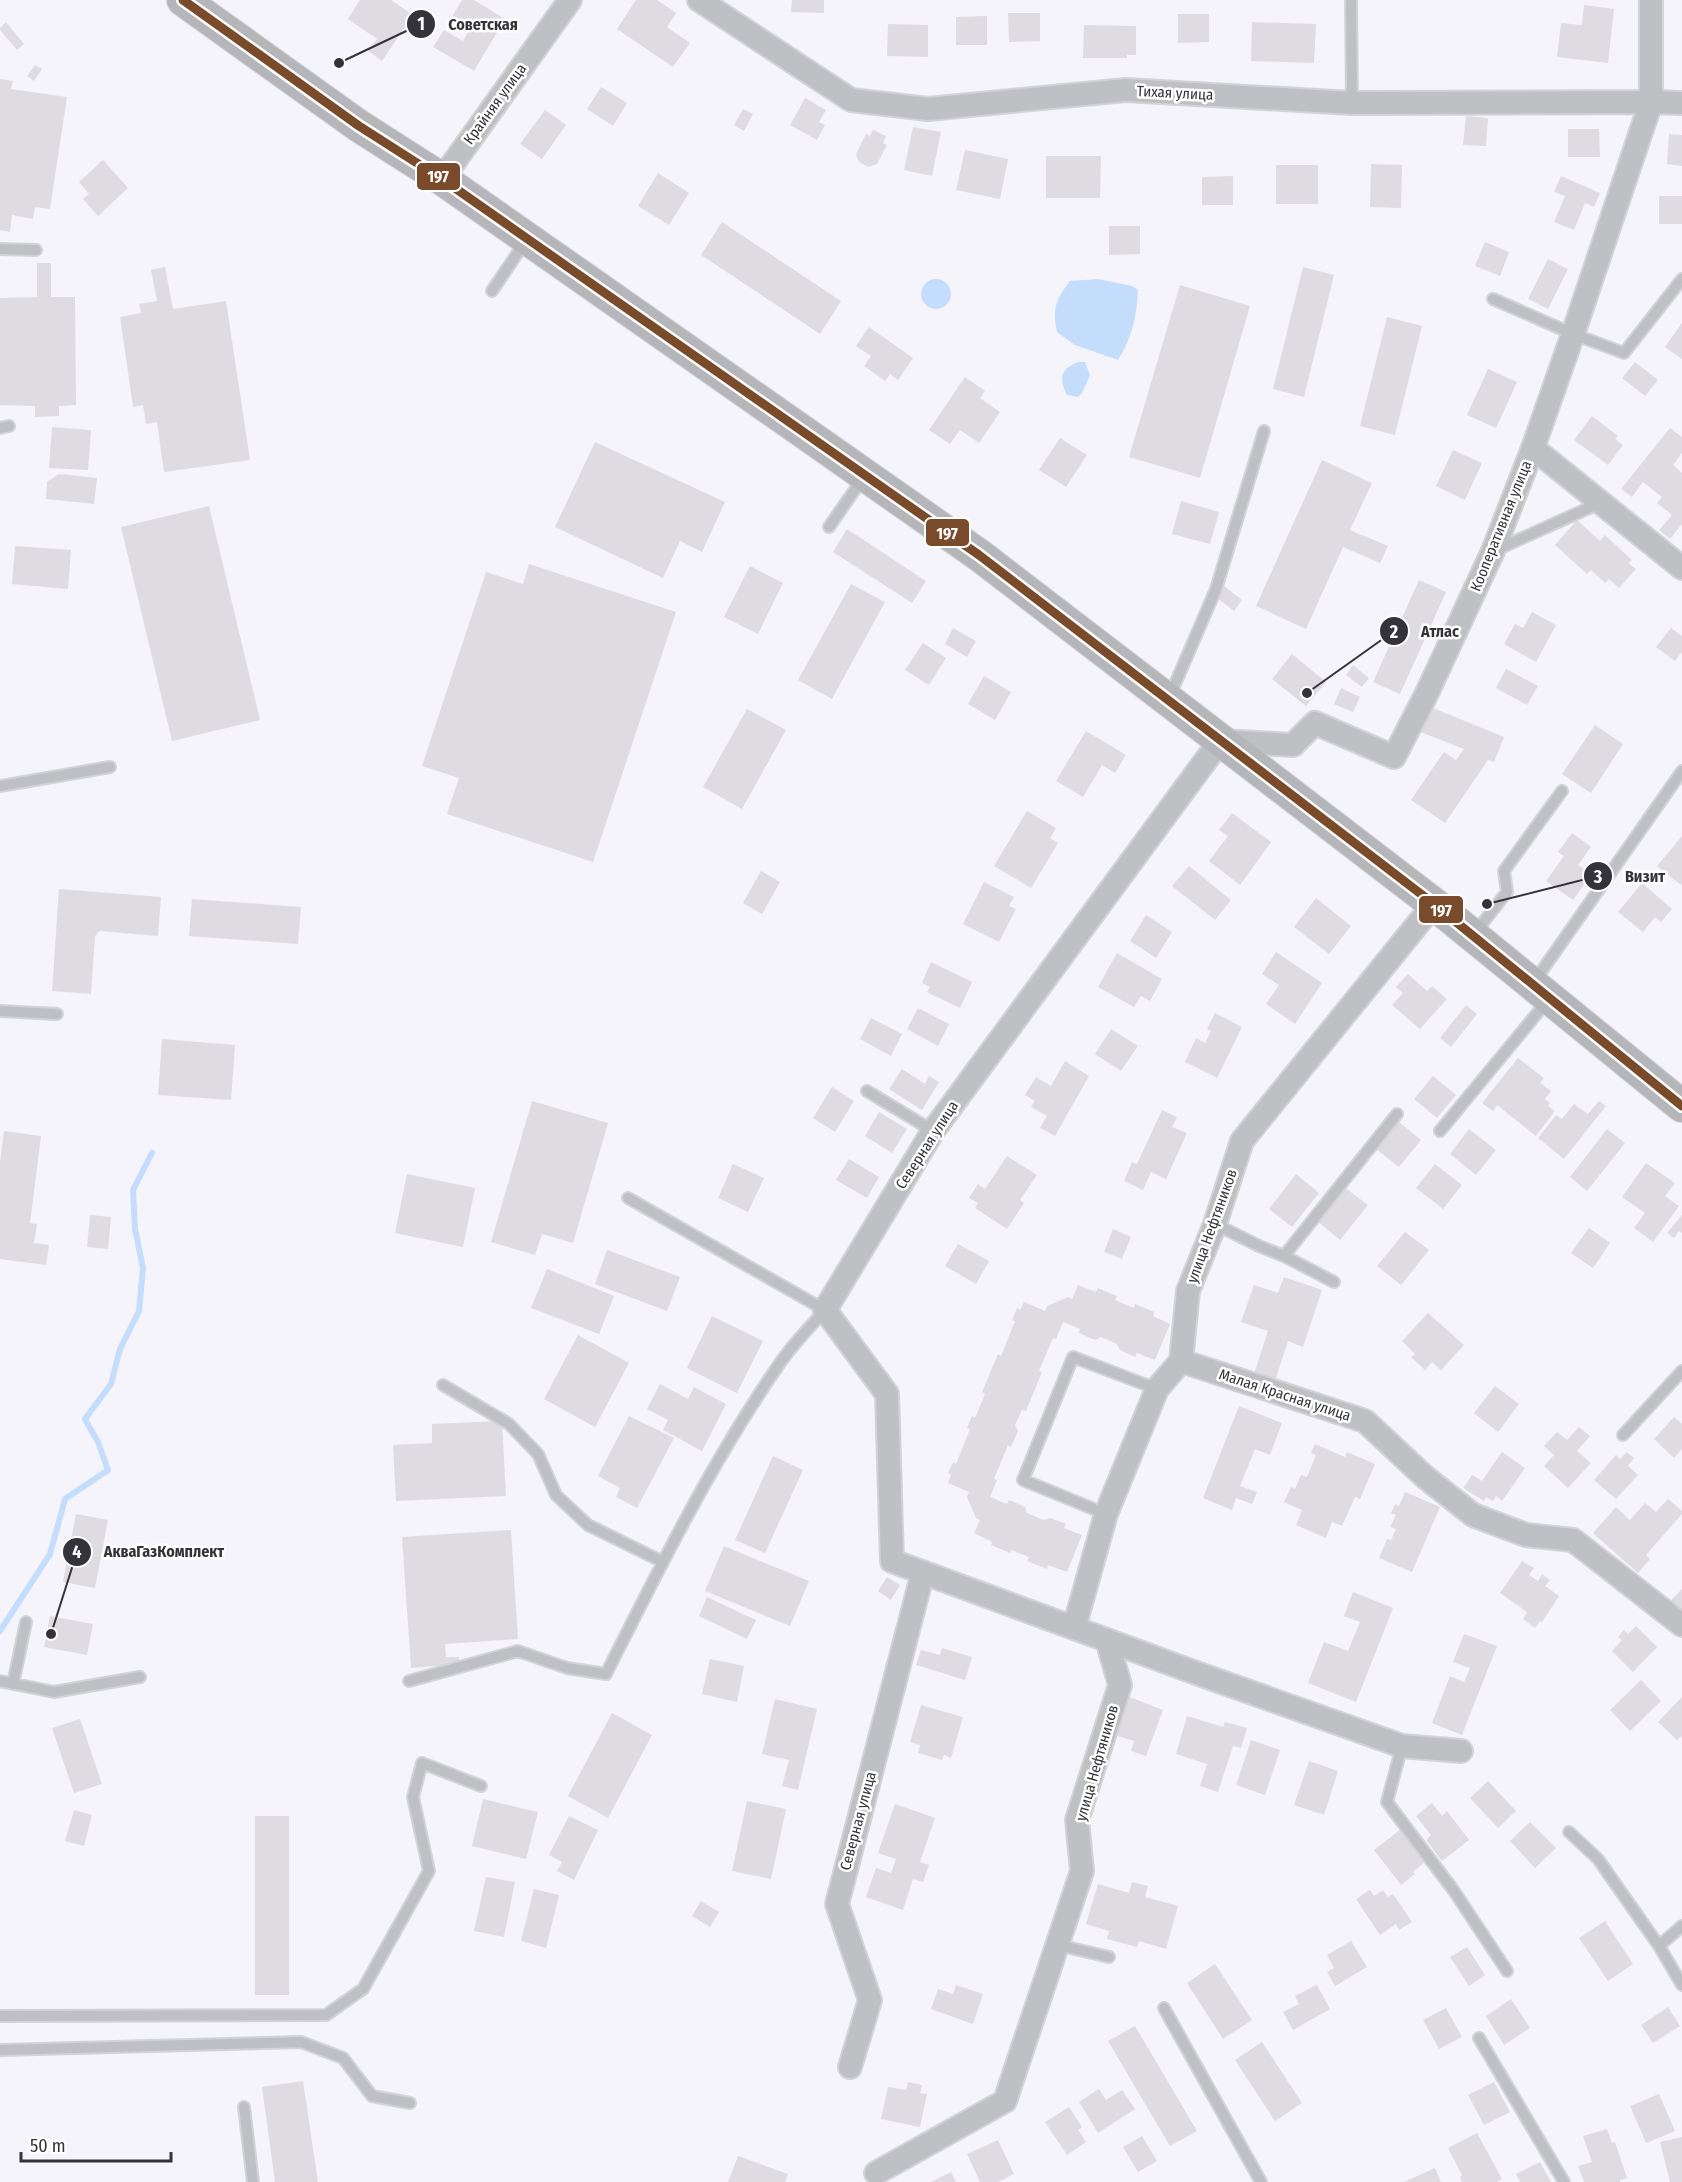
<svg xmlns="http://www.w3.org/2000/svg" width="1682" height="2182" font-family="'Fira Sans Condensed',sans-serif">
<rect width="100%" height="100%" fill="#f5f4fa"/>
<path fill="#c5ddfc" d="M1098 279 1132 286 1138 290C1137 315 1132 338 1118 360L1075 345 1057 332C1052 308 1056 299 1070 281Z
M921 294a15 15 0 1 1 30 0a15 15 0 1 1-30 0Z
M1078 362H1085L1090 375 1082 393 1078 397 1067 395C1059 379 1060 369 1078 362Z"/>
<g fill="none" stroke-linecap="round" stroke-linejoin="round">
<path stroke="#c5ddfc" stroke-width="6" d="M0 1631 50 1554 65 1499 108 1470 98 1442 85 1419 111 1384 120 1349 139 1311 143 1268 135 1229 133 1190 152 1153"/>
</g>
<path fill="#dedce0" d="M360 0H391L413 15 382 61 368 51 377 39 348 19Z
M462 0H474L505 19 474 71 433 47 444 30 463 41 468 32 450 20Z
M636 0H657L676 13 667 27 690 43 673 67 617 29Z
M792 0H824V13L791 12Z
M1584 5 1614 9 1608 63 1557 57 1561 23 1582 25Z
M1008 13H1040V41L1009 42Z
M1178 14H1209V42L1178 43Z
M987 16V45H956V17Z
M6 22 24 44 17 50 0 30V28Z
M1252 22 1316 24 1314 63 1251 61Z
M888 24 928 25V57L887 56Z
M1084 25 1136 26V55H1127V58H1083Z
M35 65 42 69 34 81 27 76Z
M0 79 13 81 11 89 67 97 50 209 35 207 33 219 12 215 10 232 0 230Z
M601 87 627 103 613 126 587 109Z
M805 98 826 110 819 122 825 125 817 140 790 125Z
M743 109 753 114 744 131 734 125Z
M545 110 566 125 542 159 520 144Z
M1466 116 1488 118 1486 146 1463 145Z
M913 127 941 132 932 176 904 170Z
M1568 129H1599L1600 157H1568Z
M873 130 886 136 883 143 887 145 877 164 868 167 859 162 856 154 866 134 870 136Z
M1669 134 1682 135V166L1667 164Z
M965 150 1008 159 1000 199 956 190Z
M1046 156H1101L1100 198H1046Z
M103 160 128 188 98 216 83 199 89 194 79 182Z
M1371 164 1402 165 1401 208 1370 207Z
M1276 165H1318V204H1276Z
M658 173 689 193 669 225 638 206Z
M1233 176V205H1202V177Z
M1561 176 1600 193 1594 207 1585 203 1574 230 1554 222 1565 196 1554 192Z
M1659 196H1682V224H1659Z
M722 222 841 301 820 334 701 255Z
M1109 226H1140V254L1109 255Z
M1485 242 1509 252 1500 276 1475 266Z
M1548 259 1568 269 1548 309 1528 299Z
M37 263H51V297H75L76 405 59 406V416L35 417V406L0 405V298L37 297Z
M165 267 173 309 226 301 250 460 164 472 157 422 146 424 143 405 133 407 120 317 141 313 139 304 157 301 151 270Z
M1303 267 1334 275 1304 397 1273 389Z
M1180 285 1250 306 1200 478 1129 457Z
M1387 317 1422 326 1395 435 1360 426Z
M1682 323V359L1665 347Z
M869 327 913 358 898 380 890 374 885 381 864 366 871 356 856 346Z
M1635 362 1658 380 1645 396 1622 378Z
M1488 369 1517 382 1496 428 1467 415Z
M965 377 985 391 980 398 1000 412 979 443 960 430 950 444 929 430Z
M1592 416 1618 436 1615 439 1623 445 1608 465 1574 440Z
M52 427 91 430 88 470 49 468Z
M1670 428 1682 437V453L1673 465 1682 473V524L1670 539 1659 530 1672 515 1657 503 1662 497 1643 482 1632 497 1621 489Z
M1060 438 1087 455 1066 487 1039 470Z
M595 442 725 502 702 552 680 541 663 578 555 527Z
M1453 450 1482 463 1465 500 1436 486Z
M1322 460 1372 483 1350 530 1388 546 1380 563 1343 547 1306 629 1256 606Z
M59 474 97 478 94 504 46 499 47 482Z
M1181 501 1219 512 1210 544 1172 534Z
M209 506 260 720 172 741 121 527Z
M1577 520 1600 541 1605 535 1632 560 1628 563 1636 569 1619 588 1609 579 1605 583 1591 570 1587 574 1555 545Z
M847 529 926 581 912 603 833 552Z
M15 546 71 550 68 589 12 584Z
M529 564 676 612 593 862 447 814 459 778 422 766 486 572 523 584Z
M750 566 783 583 758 634 724 617Z
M1419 580 1446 592 1400 694 1373 682Z
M851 584 885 602 832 699 798 680Z
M1224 586 1242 600 1234 611 1216 597Z
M1532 612 1556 625 1536 662 1504 644 1515 624 1523 628Z
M953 628 976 641 967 657 945 644Z
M1671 628 1682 636V652L1675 661 1656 647Z
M923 643 946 658 929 685 905 670Z
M1292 654 1326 682 1306 706 1272 679Z
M1353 665 1369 678 1362 687 1346 675Z
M1506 669 1538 686 1527 705 1496 688Z
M984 676 1011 692 995 720 968 704Z
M1341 688 1360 697 1353 712 1334 704Z
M1428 706 1504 737 1494 762 1488 760 1445 823 1411 800 1444 752 1456 760 1464 749 1418 731Z
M747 709 786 730 742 809 703 787Z
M1595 725 1623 744 1591 793 1562 774Z
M1086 731 1126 755 1115 773 1102 765 1083 797 1056 781Z
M1027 811 1056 828 1050 838 1058 843 1031 888 994 866Z
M1232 813 1271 842 1240 885 1209 861 1228 836 1219 830Z
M1572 833 1591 847 1578 865 1592 874 1573 900 1546 881 1564 856 1558 852Z
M1682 836V883L1681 885 1657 866Z
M1189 866 1231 900 1215 920 1172 886Z
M761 871 780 882 762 914 743 903Z
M984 882 1014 897 1009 906 1016 909 999 942 963 924Z
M1642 883 1672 909 1661 922 1655 917 1643 932 1618 912Z
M59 889 161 897 158 936 100 931 95 936 91 994 52 991Z
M1316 898 1351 926 1329 954 1294 927Z
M192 899 301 907 298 944 189 936Z
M1146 915 1172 932 1156 958 1130 941Z
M1276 952 1322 983 1295 1024 1266 1004 1279 985 1262 974Z
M1117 953 1162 979 1150 1001 1141 996 1134 1007 1098 987Z
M931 962 972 982 960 1008 927 992 930 987 922 983Z
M1408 974 1427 991 1432 986 1447 999 1420 1029 1392 1005 1403 993 1396 987Z
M1466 1005 1477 1014 1451 1047 1440 1038Z
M918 1008 949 1024 938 1046 907 1029Z
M1215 1013 1242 1027 1217 1078 1185 1062 1196 1038 1205 1043 1211 1031 1207 1029Z
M871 1018 902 1034 891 1056 860 1039Z
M1111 1029 1138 1046 1121 1071 1095 1054Z
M162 1039 235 1045 231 1100 158 1095Z
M1518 1058 1544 1078 1540 1083 1551 1091 1545 1099 1550 1103 1548 1106 1555 1111 1536 1136 1497 1105 1493 1111 1482 1103Z
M1065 1061 1089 1076 1055 1136 1040 1128 1047 1116 1031 1107 1035 1101 1025 1095 1036 1077 1051 1086Z
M902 1069 925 1084 929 1076 939 1082 922 1110 889 1089Z
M1433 1076 1456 1095 1437 1118 1414 1099Z
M832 1087 854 1101 835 1132 813 1118Z
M532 1101 608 1123 573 1243 542 1234 535 1255 491 1242Z
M1599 1101 1606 1106 1564 1159 1538 1138 1556 1115 1562 1119 1574 1104 1588 1114Z
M1162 1110 1177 1117 1172 1127 1187 1133 1166 1179 1151 1172 1143 1190 1124 1181 1132 1162 1137 1164Z
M879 1112 907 1129 892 1153 865 1136Z
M1398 1121 1421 1140 1399 1167 1376 1149Z
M1469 1129 1496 1150 1476 1175 1450 1154Z
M1607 1129 1625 1143 1587 1191 1570 1177Z
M4 1131 41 1136 30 1223 37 1224 34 1243 49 1245 46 1265 0 1259V1162Z
M1007 1156 1037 1175 1020 1200 1024 1203 1007 1229 975 1208 978 1203 969 1198 978 1184 985 1189Z
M849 1159 879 1177 867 1198 836 1180Z
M1646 1163 1675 1183 1665 1196 1679 1206 1653 1242 1634 1228 1645 1213 1622 1197Z
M733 1164 764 1178 748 1212 718 1198Z
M1435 1164 1462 1185 1443 1209 1416 1188Z
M407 1174 475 1188 463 1247 395 1233Z
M1296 1174 1319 1193 1292 1227 1269 1209Z
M1344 1187 1368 1205 1340 1240 1317 1221Z
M90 1215 111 1217 108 1249 87 1247Z
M1682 1215V1233L1679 1231 1674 1238 1667 1233Z
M1589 1228 1610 1243 1593 1268 1571 1253Z
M1113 1229 1131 1237 1122 1259 1104 1252Z
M1405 1232 1429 1250 1401 1285 1377 1266Z
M958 1244 989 1261 976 1284 945 1266Z
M607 1250 680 1277 667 1311 595 1284Z
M547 1269 614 1296 599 1334 531 1308Z
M1284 1277 1322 1290 1303 1347 1288 1341 1274 1384 1253 1377 1268 1331 1241 1322 1254 1285 1278 1293Z
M1078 1285 1096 1292 1098 1288 1117 1296 1115 1300 1134 1308 1135 1304 1154 1312 1153 1316 1170 1324 1155 1360 1137 1353 1135 1357 1120 1350 1117 1344 1101 1337 1095 1340 1079 1333 1080 1329 1063 1322 1056 1339 1053 1338 1039 1371 1042 1372 1026 1411 1022 1410 1015 1425 1018 1431 1011 1447 1008 1445 994 1479 997 1480 990 1497 1007 1504 1009 1500 1025 1507 1027 1513 1044 1520 1050 1518 1066 1524 1064 1528 1082 1535 1067 1572 1048 1565 1047 1569 1027 1561 1029 1557 1011 1550 1010 1553 991 1545 992 1542 974 1533 980 1520 976 1518 967 1497 969 1492 948 1483 951 1475 948 1473 953 1462 956 1464 970 1429 967 1428 972 1416 975 1418 985 1394 982 1392 998 1354 1001 1356 1015 1321 1012 1320 1017 1308 1020 1310 1024 1302 1045 1311 1047 1306 1068 1297 1072 1299Z
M1428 1313 1464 1345 1441 1370 1432 1362 1425 1370 1411 1357 1415 1354 1402 1341Z
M712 1316 763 1341 737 1393 687 1368Z
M578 1335 629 1363 595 1427 544 1399Z
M660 1384 688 1399 694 1387 726 1404 702 1451 663 1430 668 1420 647 1409Z
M1495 1386 1519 1404 1498 1432 1474 1413Z
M1239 1406 1282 1423 1270 1455 1255 1449 1240 1486 1257 1492 1252 1504 1236 1498 1232 1510 1203 1498Z
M629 1416 674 1438 637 1508 616 1497 620 1488 598 1476Z
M1674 1417 1682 1424V1449L1674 1458 1654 1439Z
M502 1421 506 1496 396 1501 393 1445 432 1443V1424Z
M1579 1427 1590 1436 1577 1451 1591 1463 1568 1488 1544 1466 1554 1455 1544 1446 1557 1432 1567 1440Z
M1315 1444 1345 1457 1347 1452 1375 1464 1360 1499 1355 1497 1342 1526 1332 1522 1326 1538 1296 1525 1302 1510 1284 1502 1291 1487 1295 1489 1301 1475 1307 1477 1316 1455 1311 1453Z
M1502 1452 1525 1468 1502 1501 1496 1496 1493 1501 1486 1497 1484 1501 1463 1488 1472 1475 1482 1481Z
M1627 1452 1634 1458 1628 1466 1638 1475 1616 1499 1594 1480 1616 1455 1620 1459Z
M773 1456 803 1470 765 1553 735 1540Z
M1405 1492 1440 1507 1412 1572 1379 1558 1387 1539 1391 1540 1396 1529 1390 1527 1396 1515 1391 1513 1395 1504 1399 1506Z
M1668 1499 1682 1511V1514L1646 1555 1650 1559 1638 1573 1593 1533 1616 1507 1630 1520 1645 1503 1656 1512Z
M76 1514 108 1520 95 1588 63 1582Z
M511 1530 518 1639 445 1644 446 1657H459V1662H451L447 1665 411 1668 402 1537Z
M724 1546 809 1581 790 1626 705 1591Z
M1522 1561 1534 1568 1529 1575 1538 1581 1542 1574 1550 1580 1545 1586 1559 1596 1542 1622 1540 1621 1535 1628 1523 1619 1527 1612 1500 1593Z
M887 1577 900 1585 891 1600 878 1591Z
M1682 1589V1608L1680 1610 1670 1601Z
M1353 1592 1393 1608 1356 1702 1308 1683 1324 1642 1348 1651 1360 1622 1344 1616Z
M707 1597 756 1620 747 1639 699 1616Z
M50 1616 93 1624 87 1655 44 1647Z
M1636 1626 1657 1647 1633 1672 1612 1651 1622 1640 1618 1637 1624 1630 1628 1634Z
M1464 1634 1497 1646 1462 1735 1432 1723 1450 1676 1464 1682 1470 1668 1453 1662Z
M942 1648 972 1657 965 1680 916 1665 921 1650 940 1655Z
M710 1659 744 1666 737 1702 702 1694Z
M1641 1680 1661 1701 1630 1731 1610 1710Z
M1124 1695 1163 1710 1146 1756 1131 1751 1134 1741 1111 1734Z
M1682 1697V1736L1677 1740 1658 1722Z
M775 1699 817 1709 798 1790 782 1786 789 1760 762 1754Z
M921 1705 963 1717 951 1758 944 1755 942 1760 918 1753 920 1745 910 1742Z
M612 1713 652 1735 608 1818 568 1796Z
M1187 1716 1223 1727 1225 1722 1247 1728 1241 1748 1233 1746 1218 1792 1200 1786 1207 1764 1176 1754Z
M80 1719 102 1784 74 1793 52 1728Z
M1251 1740 1280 1750 1265 1795 1236 1785Z
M1309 1761 1338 1771 1324 1815 1294 1805Z
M1488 1781 1516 1811 1498 1828 1470 1798Z
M483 1799 538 1812 526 1859 472 1846Z
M747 1801 786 1809 771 1879 732 1871Z
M1432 1803 1442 1816 1447 1811 1469 1840 1442 1861 1426 1840 1431 1835 1416 1816Z
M895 1804 935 1818 920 1862 929 1865 923 1882 913 1879 903 1910 866 1897 876 1868 891 1873 896 1859 878 1853Z
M74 1810 92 1815 84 1846 65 1841Z
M255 1816H289V1995H255Z
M569 1816 598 1830 574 1880 557 1871 562 1862 549 1855Z
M1530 1822 1556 1848 1535 1868 1510 1841Z
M1400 1830 1425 1862 1413 1872 1415 1874 1401 1885 1374 1850Z
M486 1877 515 1882 504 1937 474 1931Z
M1132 1882 1148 1886 1145 1897 1178 1906 1166 1949 1139 1941 1137 1947 1107 1939 1109 1931 1086 1924 1098 1884 1129 1893Z
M534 1889 559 1895 546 1948 521 1941Z
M1370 1890 1374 1896 1383 1890 1388 1897 1393 1894 1412 1922 1399 1930 1396 1924 1380 1935 1356 1899Z
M701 1901 719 1912 710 1927 692 1916Z
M1605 1921 1633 1964 1608 1981 1579 1938Z
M1351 1941 1367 1967 1335 1986 1327 1972 1334 1968 1327 1955Z
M1467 1947 1485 1975 1469 1986 1450 1957Z
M1215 1964 1252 2020 1223 2039 1187 1983Z
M956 1985 983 1994 973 2024 931 2009 938 1989 953 1994Z
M1317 1985 1330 2009 1293 2030 1283 2012 1299 2004 1295 1996Z
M1511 1999 1530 2028 1504 2045 1486 2016Z
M1668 2007 1680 2026 1653 2043 1641 2025Z
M1446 2008 1462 2037 1439 2049 1423 2020Z
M1135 2026 1197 2131 1170 2146 1108 2041Z
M1262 2042 1302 2103 1275 2121 1235 2060Z
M303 2081 318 2182H275L262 2087Z
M908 2082 922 2085 920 2093 927 2094 920 2127 881 2119 888 2087 906 2090Z
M1494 2082 1510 2112 1484 2125 1468 2095Z
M1099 2089 1106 2100 1122 2090 1135 2109 1098 2133 1079 2102Z
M1659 2094 1675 2131 1646 2143 1630 2106Z
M1069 2107 1082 2127 1078 2130 1086 2142 1067 2155 1045 2122Z
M1607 2129 1612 2143 1615 2142 1627 2178 1620 2180V2182H1584L1578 2166 1592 2162 1583 2136Z
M1477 2133 1502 2179 1497 2182H1462L1460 2177 1462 2175 1448 2148Z
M1142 2136 1157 2161 1138 2172 1123 2147Z
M1682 2137V2182H1670L1660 2142Z
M998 2140 1014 2174 998 2182H980L967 2154Z
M738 2156 788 2174 785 2182H728Z
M1540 2162 1551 2182H1520L1516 2174Z
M1435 2168 1441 2182H1404Z
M951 2172 956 2182H931Z"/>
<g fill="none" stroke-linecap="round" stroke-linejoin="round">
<defs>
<path id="lane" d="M1351 0 1352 103
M0 249 36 250
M492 291 525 242
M1493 299 1573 334 1624 353 1682 279
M0 428 9 426
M829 527 863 478
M1496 550 1602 502
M1169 698 1216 589 1264 431
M0 786 110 767
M1474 934 1507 892 1504 871 1562 791
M1534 982 1682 771
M0 1011 57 1014
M867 1091 933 1131
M1440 1131 1549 999
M1215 1224 1259 1246 1284 1256 1397 1114
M1284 1256 1334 1282
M443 1385 509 1424 538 1454 556 1495 588 1525 663 1562
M1623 1435 1682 1371
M1106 1514 1023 1480 1073 1357 1157 1389
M0 1681 54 1692 140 1677
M409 1681 518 1651 567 1668 606 1674C659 1569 711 1463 778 1366 791 1346 809 1328 825 1310L628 1198
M13 1684 26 1622
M1402 1746 1387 1802 1454 1891 1507 1971
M1569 1832 1598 1859 1659 1946 1682 1926
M1058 1945 1109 1957
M1659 1946 1682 1985
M1164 2008 1261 2182
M0 2016 326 2015 363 1989 429 1871 413 1797 422 1763 481 1786
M1479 2038 1564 2182
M0 2050 301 2042 343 2058 372 2096 410 2103
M244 2107 253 2182"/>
<path id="street" d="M699 0 851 100 928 109 1126 90 1352 103 1651 102 1682 103
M442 179 570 0
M1533 448 1682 568
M1181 1361 1365 1421 1425 1477 1473 1515 1526 1535 1573 1540 1682 1625
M1074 1628 1106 1514 1157 1389 1181 1361 1188 1291 1215 1224 1242 1141 1434 904
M1461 1751 1402 1746 1199 1674 892 1561 887 1394 825 1310 933 1131 1220 741 1293 745 1315 723 1394 757 1427 693 1493 551 1533 448 1573 334 1651 102V0
M850 2067 870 2000 837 1904 923 1572
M876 2173 1005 2101 1082 1871 1077 1820 1120 1685 1107 1640"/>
<path id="secondary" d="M183 0 359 126 442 179 979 555 1434 904 1682 1106"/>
</defs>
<use href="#lane" stroke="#d3d2d7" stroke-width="14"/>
<use href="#street" stroke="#d3d2d7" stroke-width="26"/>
<use href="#secondary" stroke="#d3d2d7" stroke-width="34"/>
<use href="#lane" stroke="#bfc0c3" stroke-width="10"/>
<use href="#street" stroke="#bfc0c3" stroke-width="22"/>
<use href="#secondary" stroke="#b5b6b9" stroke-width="32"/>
<defs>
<path id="bus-1" d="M183 0 359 126 442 179 979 555 1434 904 1682 1106"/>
</defs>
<use href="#bus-1" stroke="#fff" stroke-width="14"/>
<use href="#bus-1" stroke="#7a4b2a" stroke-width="9"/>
</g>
<g text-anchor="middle" stroke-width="5" stroke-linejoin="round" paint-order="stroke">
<g font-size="15" fill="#35333a" stroke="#fff">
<text transform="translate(1175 93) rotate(3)" y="5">Тихая улица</text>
<text transform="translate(495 104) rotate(-54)" y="5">Крайняя улица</text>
<text transform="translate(1501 526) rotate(-68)" y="5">Кооперативная улица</text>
<text transform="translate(927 1145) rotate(-57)" y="5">Северная улица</text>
<text transform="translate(1212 1226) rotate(-70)" y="5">улица Нефтяников</text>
<text transform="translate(1285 1395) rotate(18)" y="5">Малая Красная улица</text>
<text transform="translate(1097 1763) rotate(-74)" y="5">улица Нефтяников</text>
<text transform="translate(858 1821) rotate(-75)" y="5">Северная улица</text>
</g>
</g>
<path fill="none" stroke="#35333a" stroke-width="2" d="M339 63L421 24M1307 693L1394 631M1487 904L1598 876M51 1634L77 1552"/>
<g fill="#35333a" stroke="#fff" stroke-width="2">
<circle cx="339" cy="63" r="6"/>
<circle cx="1307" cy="693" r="6"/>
<circle cx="1487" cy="904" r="6"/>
<circle cx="51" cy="1634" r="6"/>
<circle cx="421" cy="24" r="15"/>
<circle cx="1394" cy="631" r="15"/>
<circle cx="1598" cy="876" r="15"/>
<circle cx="77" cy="1552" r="15"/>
</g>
<g font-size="18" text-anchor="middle" font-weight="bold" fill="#fff">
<text x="421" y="30">1</text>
<text x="1394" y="638">2</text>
<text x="1598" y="883">3</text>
<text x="77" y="1558">4</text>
</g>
<g font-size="16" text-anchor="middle" font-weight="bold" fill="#35333a" stroke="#fff" stroke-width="5" stroke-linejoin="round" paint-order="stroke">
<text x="483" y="30">Советская</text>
<text x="1440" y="637">Атлас</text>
<text x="1645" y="882">Визит</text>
<text x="164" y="1557">АкваГазКомплект</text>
</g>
<g stroke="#fff" stroke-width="2">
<rect x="416" y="162" width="45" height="29" rx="6" fill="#7a4b2a"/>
<rect x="925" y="518" width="45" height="29" rx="6" fill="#7a4b2a"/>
<rect x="1418" y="895" width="46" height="29" rx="6" fill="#7a4b2a"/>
</g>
<g font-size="16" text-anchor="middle" font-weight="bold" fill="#fff">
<text x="438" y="182">197</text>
<text x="947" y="539">197</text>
<text x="1441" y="916">197</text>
</g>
<path d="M21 2152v9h150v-9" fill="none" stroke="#35333a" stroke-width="3"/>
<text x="30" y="2152" font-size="18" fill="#35333a" stroke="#ffffff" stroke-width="4.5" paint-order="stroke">50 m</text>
</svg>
